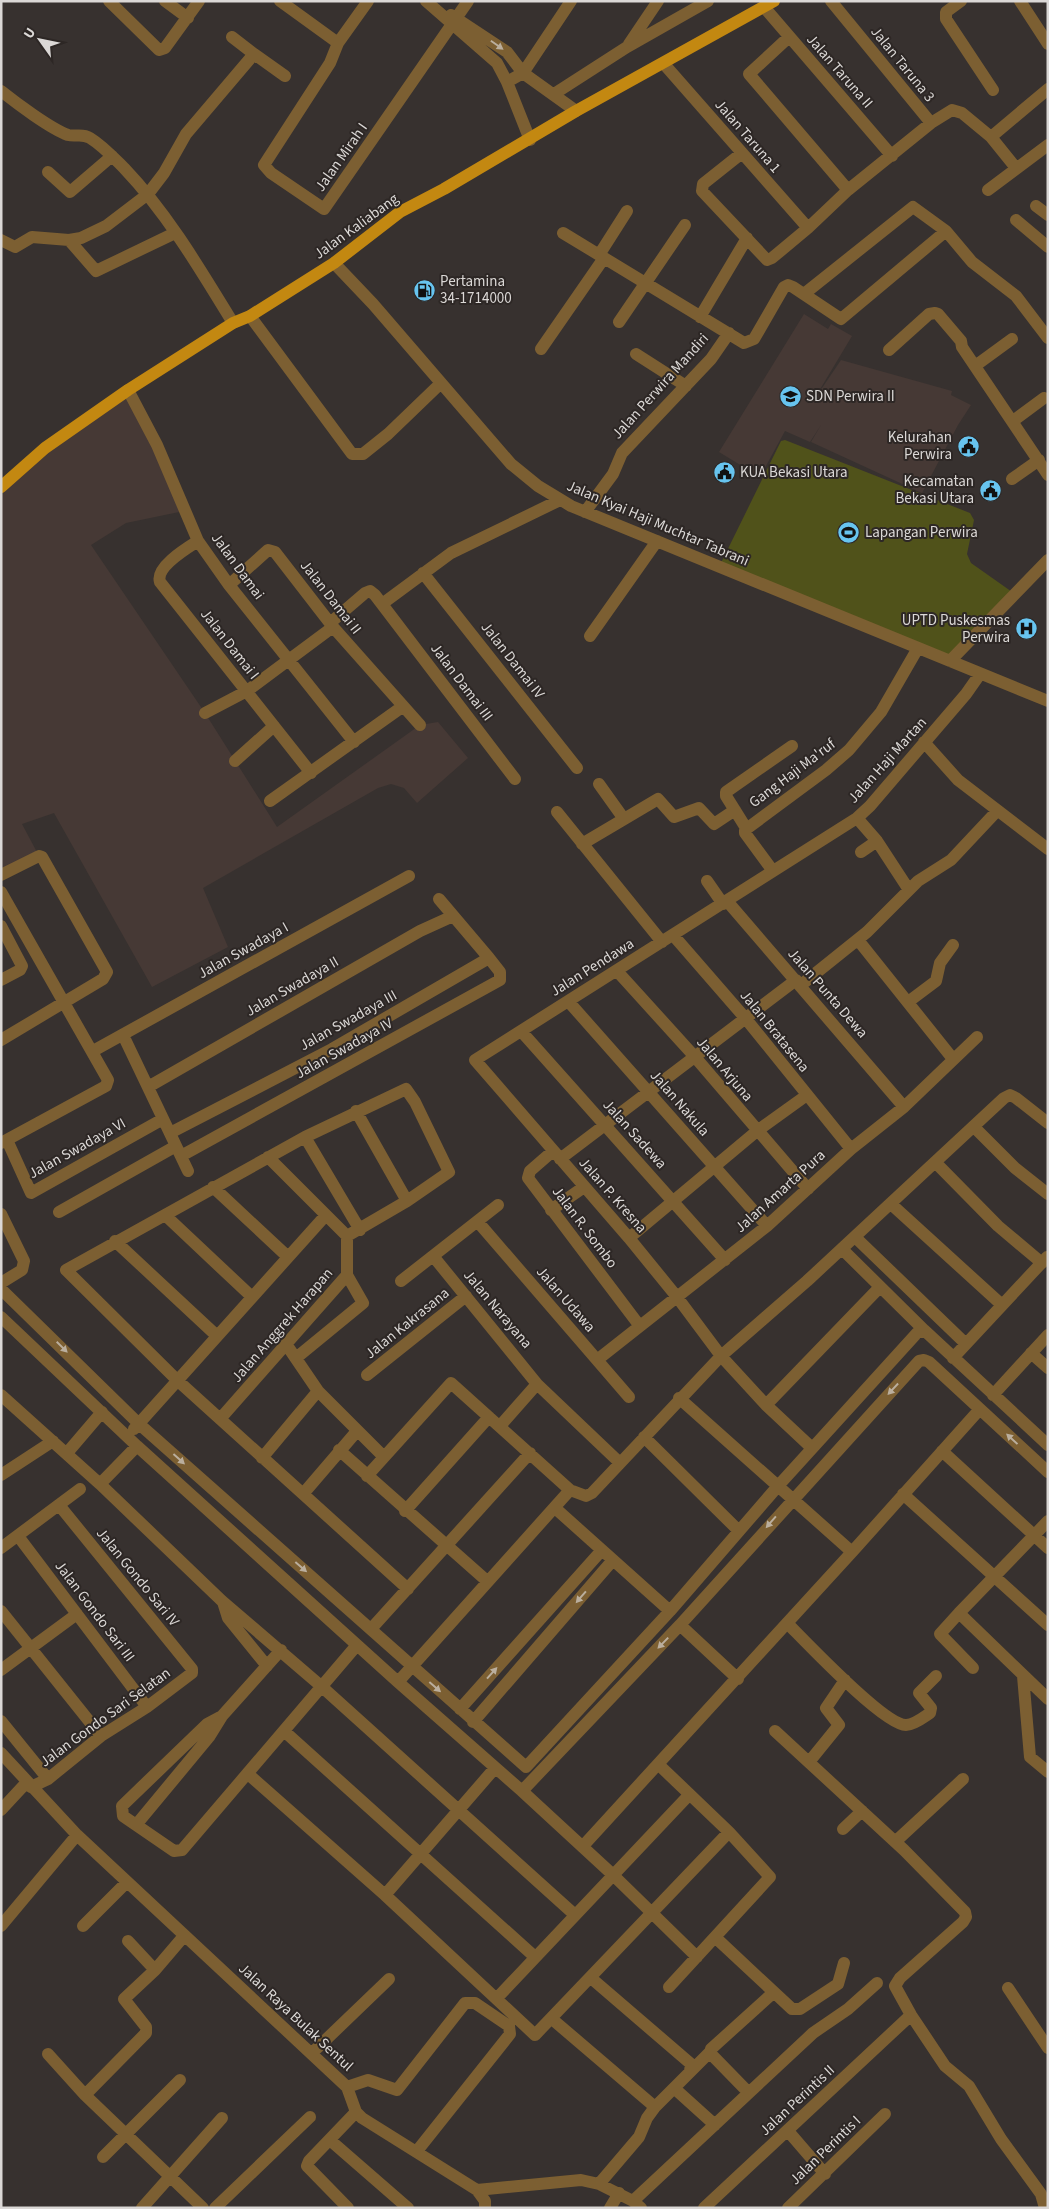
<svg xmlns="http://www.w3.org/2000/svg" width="1049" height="2209" font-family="'Source Sans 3',sans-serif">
<rect width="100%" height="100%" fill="#37312f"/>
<path fill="#463935" d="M804 314 828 329 831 324 852 336 819 391 824 394 820 391 841 360 952 391 951 395 971 405 958 425 922 493 811 442 821 425 810 442 785 431 760 477 719 452Z
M128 390 184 511 126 523 91 545 205 713 277 827 420 725 438 722 468 758 417 803 404 788 391 784 378 788 203 888 228 947 152 987 54 813 22 824 39 856 1 875V487Z"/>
<path fill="#50521a" d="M785 440 970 513 974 520 967 554 971 563 1015 594 950 661 719 567 781 441Z"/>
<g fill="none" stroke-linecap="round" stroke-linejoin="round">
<path stroke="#7c5f32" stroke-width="12" d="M109 1 159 50 165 48 199 1
M165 1 188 18
M280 1 338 43
M368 1 338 43 330 63 264 165 271 173 324 209 468 1
M426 1 497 63 507 82 530 140
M831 1 931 123
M961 1 946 12V19L993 90
M1020 1 1048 44
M764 7 892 156
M451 15 507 52 523 73 576 111
M789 37 749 74 848 190
M629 44 658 1
M254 54 285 76
M664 64 808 228
M507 82 523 73 571 1
M1 91C16 103 51 129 68 135 76 137 82 133 90 138 103 146 113 157 124 168 167 213 200 269 233 323
M554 94 627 47 708 1
M991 137 1016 168
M742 153 703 184 702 191 767 260 772 258 808 228 848 190 931 123 952 110 962 113 991 137 1048 89
M48 172 70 192 112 156
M988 190 1048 145
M1036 206 1048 215
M1016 220 1048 247
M563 233 744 343 754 339 784 287 788 285 793 287 841 319 946 231 972 262 1016 296 1048 338
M1 240 15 247 32 237 69 240 81 238 106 226 148 194 164 173 186 134 254 54 232 37
M69 240 96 271 175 233
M599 255 627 211
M334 263 373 304 511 464 538 486 571 506 1048 701
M804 294 913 207 946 231
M250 316 352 454H363L388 434 441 383
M700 317 747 238
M619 322 685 225
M541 349 604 258
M889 350 929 314 935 313 938 314 961 341 962 347 1048 475
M636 354 686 386
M975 366 1012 339
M128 390 157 445 198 541 229 585 354 742
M1013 421 1044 398
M1012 479 1039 460
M585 512 613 474 622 453 711 359 729 333
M198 541C187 548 155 567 160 582L311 773
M423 573 577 768
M229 585 268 550 275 552 333 627 420 725
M382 604 451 553 560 500
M330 623 365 593 370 591 375 595 515 779
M590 636 657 541
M950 661 1048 560
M205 713 247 691 333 627
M924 742 958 780 1048 849
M235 761 274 726
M599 784 624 819
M270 801 402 707
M557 812 662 942
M857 818 877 841 909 890
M746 828 726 796V792L792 746
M582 844 658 799 674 817 699 808 714 824 735 810
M861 852 877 841
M773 871 745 833V830L826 770 849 750 881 712 918 648
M1 875 39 856 42 857 107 972 103 979 1 1040
M707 881 723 904
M1 892 108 1080 106 1086 1 1143
M727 901 904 1107
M1 926 22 966 20 970 1 980
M673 935 746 1019 851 1149
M858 940 953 1059
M617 971 695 1057 808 1189
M801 985 867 932 918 881 951 860 997 811
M568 1001 767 1226
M908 1002 936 981 940 963 953 945
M521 1031 725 1260
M123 1035 188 1171
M93 1051 409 876
M148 1087 420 931 453 916
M356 1111 407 1201
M974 1127 1015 1168 1048 1194
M170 1133 332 1049 489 958 439 899
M305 1137 360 1230
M7 1140 31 1193 163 1119
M553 1151 530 1171 528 1178 639 1325
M181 1156 500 980V972L489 958
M560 1159 796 980
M935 1162 998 1226 1042 1263
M213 1187 288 1257
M891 1204 1002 1305
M551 1210 584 1187
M59 1212 176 1146
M1 1214 24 1261 22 1270 1 1283
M166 1216 252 1297
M478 1222 629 1397
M347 1236 407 1201 449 1172 415 1102 406 1089 305 1137 66 1270 177 1380 408 1589
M855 1237 966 1344
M629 1238 757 1131 807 1095
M115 1241 217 1336
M842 1249 924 1330
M433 1256 537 1384 500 1426
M401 1281 498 1205
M1 1289 138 1423 526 1767 670 1611 778 1486 917 1333 924 1330 1048 1445
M1 1317 137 1446 398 1682 522 1791 680 1625 919 1361 924 1360 929 1362 1048 1472
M286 1344 318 1391 384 1457
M1031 1353 1048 1368
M296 1358 363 1303 347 1275
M953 1358 1047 1257
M597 1360 767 1226 851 1149 904 1107 977 1037
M367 1375 466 1296
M537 1384 619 1462
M1 1395 100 1484
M993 1395 1048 1335
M766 1405 880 1287
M220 1419 347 1275V1236L268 1157
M134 1429 326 1215
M644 1437 739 1531
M137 1446 100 1484 222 1601 321 1686 575 1915
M812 1448 766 1405 721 1356 677 1297 629 1238 475 1060 857 818 870 806 966 694 980 674
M339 1450 487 1581
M942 1451 1048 1548
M67 1453 102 1412
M262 1458 318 1391
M1 1475 53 1441
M367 1476 451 1383 570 1490
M303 1494 357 1431
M903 1494 1048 1625
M555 1508 670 1611
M405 1511 489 1417
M1048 1521 959 1613 1048 1699
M18 1536 147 1707
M1 1548 80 1489
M852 1552 980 1409
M223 1602 228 1618 267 1666
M1 1611 101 1736
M959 1613 940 1634 973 1668
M787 1623C806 1642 884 1725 906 1725 914 1725 924 1717 930 1713L931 1708 919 1693 936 1676
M680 1625 738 1679
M371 1629 530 1453
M1 1670 77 1614
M1023 1676 1030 1757 1048 1772
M398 1682 570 1490 586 1496 592 1493 721 1356 807 1281 1004 1098 1010 1095 1016 1098 1048 1123
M460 1709 602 1550
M222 1716 207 1724 122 1806 123 1816 174 1851 182 1850 357 1645
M1 1721 48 1779
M473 1722 613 1560
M284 1731 535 1957
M775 1731 904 1850 965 1912 966 1917 963 1922 900 1978 895 1986 911 2015 945 2066 969 2086 1001 2139 1041 2194 1045 2208
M1 1753 77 1835 347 2087 356 2112 362 2118 477 2190 581 2180 599 2184 633 2201 641 2208
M809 1762 839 1725 826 1708 845 1680
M659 1765 729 1832 770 1877 669 1987
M248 1774 385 1895 535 2035 729 1832
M31 1787 48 1779 101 1736 147 1707 192 1673V1669L59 1505
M522 1791 612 1874 697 1957
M1 1810 27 1782
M136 1825 209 1737 222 1716 281 1650
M843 1829 862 1811
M895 1842 963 1779
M583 1846 852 1552 679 1398
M385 1895 495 1768
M1 1926 77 1835
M83 1926 126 1883
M716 1938 792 2009H800L838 1984 844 1963
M128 1941 155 1970
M591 1978 691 2064 690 2071
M1008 1988 1048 2048
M497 1998 689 1795
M552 2019 655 2107
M312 2053 389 1979
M48 2054 85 2095 203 2208
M347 2087 368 2080 397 2090 465 2003H475L509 2026 510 2034 417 2151
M674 2088 715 2125
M748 2092 710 2053 711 2049 774 1992
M85 2095 146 2033V2027L124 1999 155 1970 184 1936
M788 2131 825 2174
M331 2141 408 2208
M103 2157 180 2080
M599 2184 639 2137 647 2118 655 2107 710 2052
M477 2190 485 2201V2208
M633 2201 813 2033 848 2009 877 1983
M142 2208 222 2118
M215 2208 310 2117
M348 2208 307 2166 309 2161 356 2112
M610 2208 619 2193
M704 2208 911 2015
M788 2208 885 2114"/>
<path stroke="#c38811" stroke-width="12" d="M1 487 45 448 128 390 233 323 250 316 334 263 400 212 444 189 576 111 774 1"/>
</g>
<defs><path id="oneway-solid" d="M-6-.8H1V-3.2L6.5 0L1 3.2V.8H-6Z" transform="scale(1.25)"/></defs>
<g fill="#baae9d">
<use href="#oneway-solid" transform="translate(497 45) rotate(35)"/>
<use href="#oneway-solid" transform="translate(62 1347) rotate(45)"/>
<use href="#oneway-solid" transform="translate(893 1389) rotate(133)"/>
<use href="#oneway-solid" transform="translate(1012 1439) rotate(-137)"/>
<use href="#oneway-solid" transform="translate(179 1459) rotate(42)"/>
<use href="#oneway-solid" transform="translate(771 1522) rotate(131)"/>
<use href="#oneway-solid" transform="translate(301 1567) rotate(41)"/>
<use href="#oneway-solid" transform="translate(581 1597) rotate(131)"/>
<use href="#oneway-solid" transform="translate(663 1643) rotate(134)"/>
<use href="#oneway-solid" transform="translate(492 1673) rotate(-48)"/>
<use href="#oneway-solid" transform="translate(435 1687) rotate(41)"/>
</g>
<defs>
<symbol id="fuel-disc" viewBox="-11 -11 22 22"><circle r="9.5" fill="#67c4ef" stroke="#2d2725"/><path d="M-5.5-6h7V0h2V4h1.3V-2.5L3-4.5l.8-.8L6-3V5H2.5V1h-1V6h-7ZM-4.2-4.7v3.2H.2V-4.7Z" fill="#111"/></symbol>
<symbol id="school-disc" viewBox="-11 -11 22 22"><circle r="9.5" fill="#67c4ef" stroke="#2d2725"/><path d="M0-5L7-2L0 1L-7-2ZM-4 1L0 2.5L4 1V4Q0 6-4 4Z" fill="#111"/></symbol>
<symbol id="civic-disc" viewBox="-11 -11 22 22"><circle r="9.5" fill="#67c4ef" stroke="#2d2725"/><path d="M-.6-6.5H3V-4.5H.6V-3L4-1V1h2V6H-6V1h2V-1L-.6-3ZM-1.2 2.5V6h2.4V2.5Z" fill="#111"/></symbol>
<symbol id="stadium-disc" viewBox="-11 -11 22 22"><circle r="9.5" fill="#67c4ef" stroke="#2d2725"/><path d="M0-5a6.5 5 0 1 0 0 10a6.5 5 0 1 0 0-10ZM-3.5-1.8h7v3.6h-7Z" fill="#111"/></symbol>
<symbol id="hospital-disc" viewBox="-11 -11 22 22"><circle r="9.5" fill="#67c4ef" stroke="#2d2725"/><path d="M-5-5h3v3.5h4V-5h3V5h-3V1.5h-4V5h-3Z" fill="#111"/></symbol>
</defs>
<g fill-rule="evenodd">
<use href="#fuel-disc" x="412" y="278" width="25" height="25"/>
<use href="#school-disc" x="778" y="384" width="25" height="25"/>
<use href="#civic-disc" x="956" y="434" width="25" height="25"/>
<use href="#civic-disc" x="712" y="460" width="25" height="25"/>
<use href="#civic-disc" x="978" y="478" width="25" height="25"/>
<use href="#stadium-disc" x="836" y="520" width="25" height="25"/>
<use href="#hospital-disc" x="1014" y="616" width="25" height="25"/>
</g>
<g text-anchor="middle" stroke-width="4" stroke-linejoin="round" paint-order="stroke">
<g font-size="15" fill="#dbd8d6" stroke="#2d2725">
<text transform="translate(903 64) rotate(51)" y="5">Jalan Taruna 3</text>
<text transform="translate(840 71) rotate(49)" y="5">Jalan Taruna II</text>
<text transform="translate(748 136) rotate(49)" y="5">Jalan Taruna 1</text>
<text transform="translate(341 157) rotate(-55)" y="5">Jalan Mirah I</text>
<text transform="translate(356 226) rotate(-36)" y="5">Jalan Kaliabang</text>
<text transform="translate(660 386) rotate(-48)" y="5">Jalan Perwira Mandiri</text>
<text transform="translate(658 523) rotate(23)" y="5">Jalan Kyai Haji Muchtar Tabrani</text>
<text transform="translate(238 566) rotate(54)" y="5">Jalan Damai</text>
<text transform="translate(331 597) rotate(52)" y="5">Jalan Damai II</text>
<text transform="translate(230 644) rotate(52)" y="5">Jalan Damai I</text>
<text transform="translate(513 660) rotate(52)" y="5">Jalan Damai IV</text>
<text transform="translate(462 682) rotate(53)" y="5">Jalan Damai III</text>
<text transform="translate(887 760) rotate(-48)" y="5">Jalan Haji Martan</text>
<text transform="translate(792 773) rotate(-37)" y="5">Gang Haji Ma'ruf</text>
<text transform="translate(243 950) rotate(-29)" y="5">Jalan Swadaya I</text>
<text transform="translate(592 967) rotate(-32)" y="5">Jalan Pendawa</text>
<text transform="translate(292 986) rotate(-30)" y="5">Jalan Swadaya II</text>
<text transform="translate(828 993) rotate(49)" y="5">Jalan Punta Dewa</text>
<text transform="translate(348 1020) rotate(-29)" y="5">Jalan Swadaya III</text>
<text transform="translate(775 1031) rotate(51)" y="5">Jalan Bratasena</text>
<text transform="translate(344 1048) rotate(-29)" y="5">Jalan Swadaya IV</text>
<text transform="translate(725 1069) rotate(50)" y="5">Jalan Arjuna</text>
<text transform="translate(680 1103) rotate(49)" y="5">Jalan Nakula</text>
<text transform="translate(635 1134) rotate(48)" y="5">Jalan Sadewa</text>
<text transform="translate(77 1148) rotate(-29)" y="5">Jalan Swadaya VI</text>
<text transform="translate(780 1191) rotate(-42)" y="5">Jalan Amarta Pura</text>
<text transform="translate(613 1195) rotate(49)" y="5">Jalan P. Kresna</text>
<text transform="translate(585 1227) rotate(53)" y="5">Jalan R. Sombo</text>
<text transform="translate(566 1299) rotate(49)" y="5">Jalan Udawa</text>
<text transform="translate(498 1309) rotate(50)" y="5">Jalan Narayana</text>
<text transform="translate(407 1323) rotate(-39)" y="5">Jalan Kakrasana</text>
<text transform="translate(282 1325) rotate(-49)" y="5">Jalan Anggrek Harapan</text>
<text transform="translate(138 1577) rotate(51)" y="5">Jalan Gondo Sari IV</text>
<text transform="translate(95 1611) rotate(53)" y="5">Jalan Gondo Sari III</text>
<text transform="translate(105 1717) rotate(-36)" y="5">Jalan Gondo Sari Selatan</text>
<text transform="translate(296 2017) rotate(43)" y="5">Jalan Raya Bulak Sentul</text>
<text transform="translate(797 2100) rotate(-43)" y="5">Jalan Perintis II</text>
<text transform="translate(825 2150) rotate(-44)" y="5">Jalan Perintis I</text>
</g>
<g font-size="15" fill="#dbd8d6" stroke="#2d2725" text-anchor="start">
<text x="440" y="286">Pertamina<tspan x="440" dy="17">34-1714000</tspan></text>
<text x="806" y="401">SDN Perwira II</text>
<text x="952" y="442" text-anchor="end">Kelurahan<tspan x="952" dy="17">Perwira</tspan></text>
<text x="740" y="477">KUA Bekasi Utara</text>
<text x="974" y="486" text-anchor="end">Kecamatan<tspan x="974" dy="17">Bekasi Utara</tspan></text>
<text x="865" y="537">Lapangan Perwira</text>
<text x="1010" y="625" text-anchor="end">UPTD Puskesmas<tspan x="1010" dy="17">Perwira</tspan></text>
</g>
</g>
<rect width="1049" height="2209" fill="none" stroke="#dbd8d6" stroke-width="5"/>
<g transform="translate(40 40) rotate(303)" stroke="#2d2725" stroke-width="4" paint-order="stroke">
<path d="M0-4L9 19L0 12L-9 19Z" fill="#dbd8d6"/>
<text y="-8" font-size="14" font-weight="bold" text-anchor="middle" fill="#dbd8d6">U</text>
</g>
</svg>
